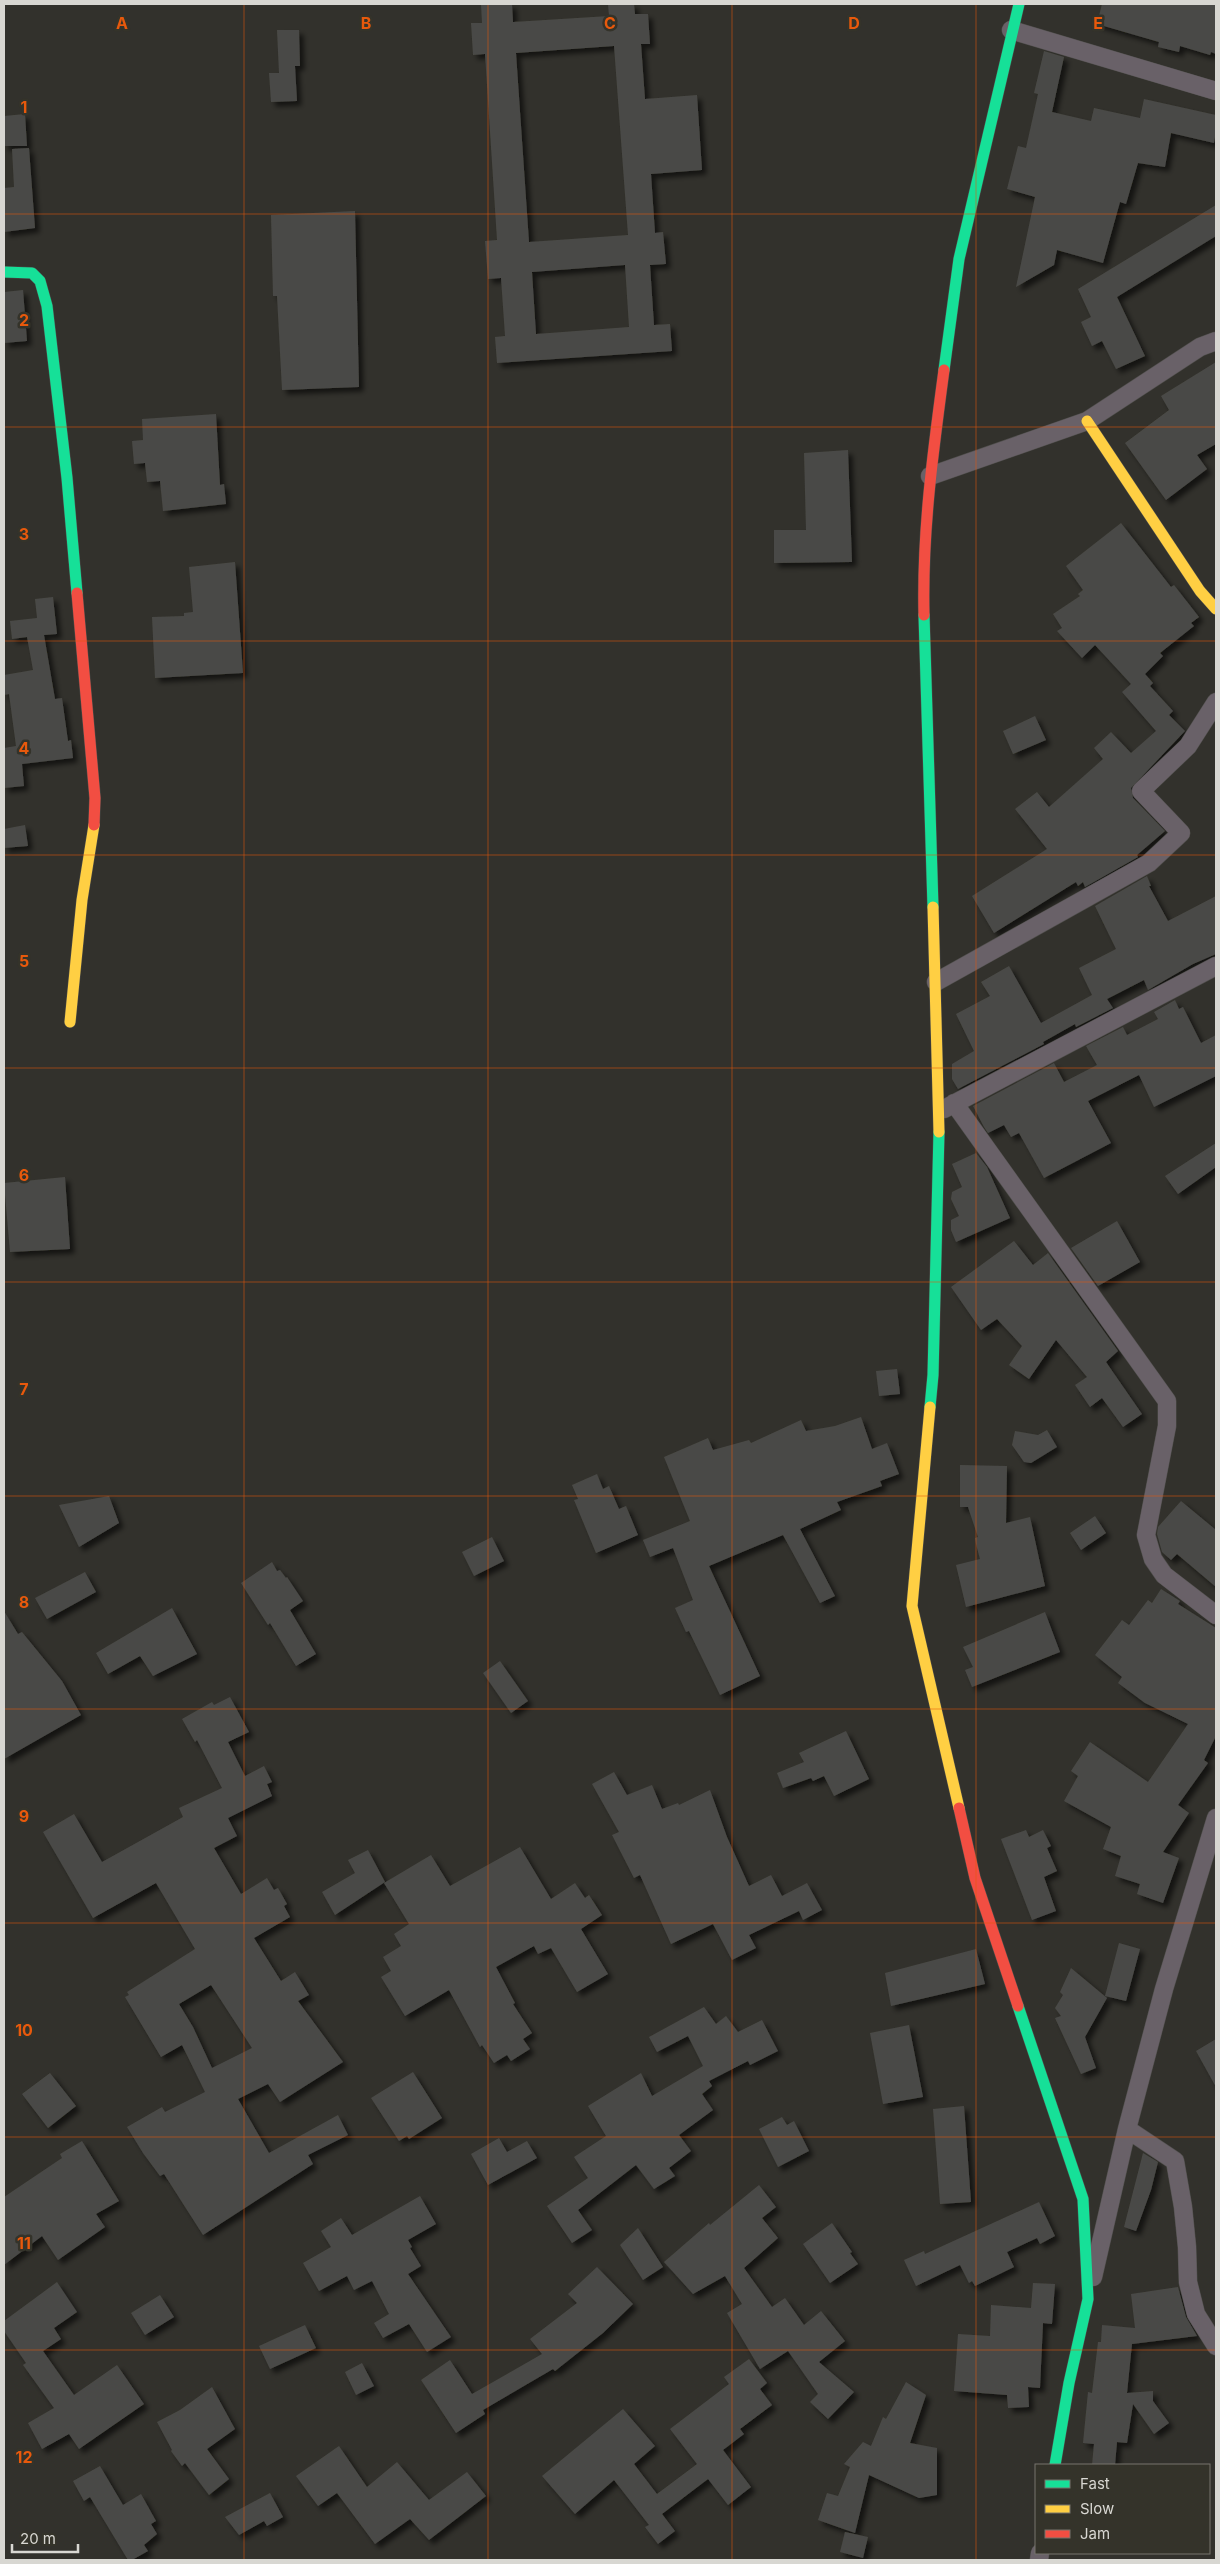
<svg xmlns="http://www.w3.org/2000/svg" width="1220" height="2564" font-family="Inter,sans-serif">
<defs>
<filter id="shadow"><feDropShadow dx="4.5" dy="4.5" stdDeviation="2.5" flood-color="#0009"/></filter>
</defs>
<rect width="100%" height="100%" fill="#32312c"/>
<path fill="#4a4a46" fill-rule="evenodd" filter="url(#shadow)" d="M481 4H512L513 22 609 16 608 4H634L635 14H648L650 44H641L645 99 697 95 702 170 651 174 655 233 663 232 666 264 650 265 654 325 670 324 672 351 497 363 495 337 505 336 501 278 488 279 485 241 497 240 485 54 473 55 471 23H482ZM614 46 628 235 529 242 516 53ZM625 265 629 327 536 334 532 272Z
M1102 4H1216V54L1211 52 1210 55 1180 46 1179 52 1158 47 1159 42 1097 24Z
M277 30H299L300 66H295L297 101 271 102 269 73H279Z
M1044 51 1064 57 1052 112 1091 121 1094 108 1140 118 1144 99 1216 115V131L1214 143 1171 133 1165 167 1138 163 1126 204 1120 202 1103 263 1057 250 1054 265 1016 287 1035 197 1007 189 1018 146 1026 148 1038 94 1034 93Z
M25 114 27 146H4V116Z
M29 148 35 228 4 232V188L14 187 12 149Z
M1216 205V236L1117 297 1145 356 1116 369 1102 341 1092 346 1081 322 1091 317 1078 289Z
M355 211 359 387 282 390 277 296H273L271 215Z
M23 290 27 341 4 343V292Z
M1216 362V444L1197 455 1207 469 1166 500 1125 443 1169 410 1161 396Z
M216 414 220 485 224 484 226 504 163 511 160 481 147 482 145 463 134 464 132 441 143 440 142 419Z
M848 450 852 562 774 563V530H806L804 453Z
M1121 523 1171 587 1174 585 1199 617 1191 623 1194 626 1160 653 1163 656 1145 674 1153 683 1150 686 1173 711 1169 715 1185 731 1131 788 1133 798 1165 831 1137 855 1138 857 1085 887 1083 882 1078 886 1076 882 994 933 972 896 1047 849 1015 809 1037 792 1049 807 1103 759 1094 748 1111 732 1131 753 1156 731 1122 692 1131 684 1095 645 1082 658 1057 631 1062 628 1053 614 1080 596 1078 594 1083 590 1066 566Z
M235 562 243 673 155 678 152 617 184 616V613L193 612 189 567Z
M53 597 57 634 44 635 55 699 62 698 68 741 71 740 73 758 22 764 24 786 4 788V748L16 746 9 694 4 695V675L33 670 27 637 12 639 10 621 37 618 35 599Z
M1035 716 1046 740 1013 754 1003 731Z
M25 825 28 846 4 848V829Z
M1147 876 1151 886H1149L1168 921 1216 896V954L1193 964 1148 990 1144 980 1107 999 1113 1008 1076 1027 1075 1024 1043 1042 1044 1044 958 1089 952 1079V1064L974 1051 956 1014 990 996 981 982 1009 966 1041 1023 1092 995 1079 968 1116 949 1095 906Z
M1175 1000 1179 1009 1183 1007 1201 1043 1216 1035V1076L1154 1107 1139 1075 1088 1101 1111 1143 1044 1178 1019 1133 1011 1137 1004 1125 988 1133 984 1127 973 1106 1054 1063 1064 1082 1097 1065 1086 1046 1123 1027 1127 1035 1158 1019 1154 1012Z
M1216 1143V1167L1178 1194 1165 1176Z
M976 1153 987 1167 1010 1218 956 1242 951 1230V1220L959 1216 951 1199 952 1192 962 1187 952 1164Z
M65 1177 70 1249 10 1252 4 1183Z
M1117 1221 1140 1262 1098 1286 1071 1248Z
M1014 1241 1033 1265 1048 1253 1118 1351 1106 1362 1142 1414 1123 1427 1102 1398 1090 1407 1075 1385 1087 1377 1056 1340 1029 1379 1009 1365 1022 1346 997 1319 981 1330 951 1287Z
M897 1369 900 1394 879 1396 876 1371Z
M861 1417 872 1449 887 1443 899 1474 880 1481 882 1486 837 1502 841 1510 800 1529 835 1596 820 1603 783 1535 709 1566 760 1676 720 1695 689 1631 686 1632 675 1608 693 1600 673 1548 650 1557 643 1540 690 1521 664 1457 708 1438 713 1450 749 1440 751 1443 801 1420 806 1431 835 1426Z
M1047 1430 1057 1447 1031 1463 1024 1462 1012 1445 1015 1431 1038 1435Z
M960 1465 1007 1466 1006 1523 1030 1517 1045 1586 966 1607 956 1565 980 1559 976 1544 975 1538 978 1537 968 1507H960Z
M597 1474 603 1489 609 1486 619 1509 626 1506 638 1535 596 1553 574 1500 578 1499 572 1485Z
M109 1496 119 1523 79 1547 59 1505Z
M1181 1501 1216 1530V1587L1177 1554 1171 1560 1162 1552 1157 1534 1158 1527Z
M1095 1516 1106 1533 1081 1550 1070 1533Z
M492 1537 504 1561 474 1576 462 1552Z
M272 1562 277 1571 280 1570 286 1578 287 1577 303 1601 290 1610 316 1654 296 1666 270 1623 268 1625 241 1583Z
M85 1572 96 1592 47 1619 35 1598Z
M1161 1589 1180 1601 1178 1604 1216 1628V1736L1204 1760 1208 1763 1178 1805 1189 1813 1163 1852 1179 1858 1163 1903 1137 1894 1140 1884 1115 1876 1121 1856 1103 1849 1111 1827 1064 1801 1078 1776 1071 1771 1090 1742 1148 1782 1188 1724 1145 1703 1118 1683 1122 1677 1095 1655 1122 1620 1129 1625 1148 1600 1152 1603Z
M172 1608 197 1654 153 1676 140 1656 108 1674 96 1653Z
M4 1611 18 1634 22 1632 62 1681 81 1715 4 1759Z
M1045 1612 1060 1652 972 1687 965 1670 973 1667 963 1647Z
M500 1661 528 1701 511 1713 483 1673Z
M230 1697 249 1732 228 1742 245 1776 264 1766 272 1782 267 1784 272 1796 228 1818 237 1836 214 1848 241 1894 267 1878 274 1890 278 1888 287 1904 284 1906 290 1917 254 1938 281 1981 295 1972 309 1995 298 2001 343 2062 280 2102 268 2084 238 2099 269 2153 338 2115 348 2135 308 2155 313 2164 203 2235 164 2174 160 2176 143 2153 127 2127 162 2107 165 2112 205 2092 182 2045 161 2057 125 1997 129 1995 127 1992 195 1949 156 1883 93 1918 43 1832 74 1814 102 1862 183 1817 179 1808 222 1788 197 1740 195 1742 182 1719 212 1702 214 1705ZM211 1985 252 2048 212 2068 193 2027 179 2004Z
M846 1731 869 1779 834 1796 824 1776 813 1781 811 1778 783 1788 777 1773 804 1762 799 1753Z
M614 1772 627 1795 652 1785 662 1809 678 1803 679 1805 710 1790 727 1837 749 1886 771 1875 782 1896 807 1883 822 1910 803 1920 799 1911 749 1935 756 1948 732 1960 713 1924 671 1944 640 1875 634 1878 612 1835 619 1832 592 1784Z
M1026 1830 1029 1837 1043 1830 1051 1846 1047 1848 1057 1871 1044 1877 1056 1911 1032 1920 1001 1839Z
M520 1847 551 1899 575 1883 585 1898 589 1895 602 1915 581 1929 608 1974 577 1992 551 1948 538 1954 534 1946 496 1967 515 2003 513 2004 532 2033 523 2039 530 2049 511 2061 507 2055 494 2063 482 2045 480 2047 449 1990 405 2016 381 1977 391 1971 383 1957 401 1946 394 1934 409 1924 384 1883 431 1855 450 1886Z
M368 1850 385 1882 335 1915 322 1892 355 1873 348 1860Z
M1119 1943 1140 1949 1126 2001 1105 1996Z
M976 1949 985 1984 891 2006 885 1973Z
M1071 1968 1107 1998 1085 2037 1096 2068 1081 2074 1055 2018 1061 2016 1055 2008 1063 1995 1060 1992Z
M704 2007 716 2024 726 2016 738 2032 762 2020 778 2051 750 2065 748 2061 709 2081 712 2086 702 2094 713 2110 679 2135 691 2151 669 2168 675 2176 654 2189 636 2165 578 2210 592 2230 572 2243 547 2206 588 2178 574 2157 606 2136 588 2106 641 2073 652 2096 703 2066 688 2036 657 2052 649 2037Z
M909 2025 923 2097 883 2104 870 2033Z
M1216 2039V2087L1196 2051Z
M413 2072 442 2118 409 2139 407 2136 399 2141 371 2098Z
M50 2073 76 2106 48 2128 22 2094Z
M964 2106 971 2202 940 2204 933 2109Z
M782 2117 787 2125 794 2121 809 2151 778 2167 759 2129Z
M499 2138 507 2152 527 2141 537 2158 488 2185 471 2154Z
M82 2141 119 2201 96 2214 105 2227 58 2260 42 2236 4 2265V2197L62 2158 60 2154Z
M1143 2153 1158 2162 1151 2190 1136 2231 1124 2227Z
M759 2185 776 2207 762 2218 778 2238 744 2268 772 2307 785 2298 804 2325 821 2311 845 2341 819 2362 854 2392 828 2419 810 2402 818 2394 788 2351 760 2369 727 2313 742 2304 725 2276 693 2294 664 2262 709 2223 710 2225Z
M420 2196 436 2224 408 2240 412 2247 410 2248 421 2266 408 2274 451 2337 427 2352 409 2324 383 2338 374 2323 389 2314 372 2281 354 2290 347 2276 319 2291 303 2263 331 2247 321 2231 341 2218 352 2235Z
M1039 2202 1055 2236 1040 2244 1037 2238 1007 2252 1014 2267 975 2286 972 2281 969 2283 960 2265 916 2286 904 2260 924 2251 925 2254Z
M832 2223 852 2252 850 2253 858 2264 830 2283 803 2244Z
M638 2228 663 2267 643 2280 620 2245Z
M597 2267 633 2304 603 2333 555 2371 553 2369 483 2410 485 2414 456 2433 421 2380 450 2360 472 2394 542 2354 530 2339 577 2303 568 2294Z
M57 2282 77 2312 54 2328 61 2339 43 2351 74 2395 117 2365 144 2404 79 2449 69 2434 42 2449 28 2423 54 2408 23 2365 26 2363 4 2331V2321Z
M1033 2283 1055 2284 1052 2324 1043 2323 1040 2388 1028 2387 1029 2407 1008 2408 1007 2395 954 2391 958 2334 990 2336 991 2305 1031 2308Z
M1178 2287 1186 2317 1197 2336 1132 2344 1127 2393 1153 2391V2401L1169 2423 1154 2434 1133 2404 1127 2443 1117 2442 1115 2465H1092L1094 2444 1083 2443 1088 2392 1092 2393 1098 2342H1101L1102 2325 1135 2328 1131 2294Z
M160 2295 174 2317 145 2335 131 2313Z
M305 2325 316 2348 270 2369 259 2346Z
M749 2359 767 2383 760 2389 772 2405 740 2429 744 2434 723 2450 751 2487 728 2505 708 2479 662 2514 675 2531 658 2544 645 2527 649 2525 614 2480 575 2514 542 2476 623 2409 655 2446 634 2464 657 2494 697 2464 670 2429 729 2384 724 2377Z
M362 2363 374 2386 356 2395 345 2372Z
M906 2382 926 2395 910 2443 937 2448V2495L919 2498 869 2475 855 2533 818 2520 827 2493 838 2496 850 2467 844 2464 863 2442 871 2446 883 2417 886 2419Z
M212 2387 235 2429 207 2449 229 2479 209 2495 185 2463 182 2466 171 2451 172 2450 157 2422 180 2410Z
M339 2446 367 2487 397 2462 429 2500 467 2472 486 2496 429 2540 410 2519 375 2544 337 2493 318 2506 296 2476Z
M100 2466 123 2505 141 2494 156 2521 151 2524 157 2534 144 2545 148 2551 132 2560H128L90 2497 84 2501 73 2481Z
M270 2493 283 2517 267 2526 264 2521 239 2535 225 2517Z
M845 2532 868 2537 863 2558 840 2552Z"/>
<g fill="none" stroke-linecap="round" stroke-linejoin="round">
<defs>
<path id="street" d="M1011 30 1216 91
M930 476 1087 421 1200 347 1216 341
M936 982 1149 863 1181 833 1141 791 1188 746 1216 702
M954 1103 1167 1401V1426L1146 1535 1153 1559 1164 1575 1216 1615
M944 1109 1216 966
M1127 2129 1175 2161 1183 2207 1187 2247 1188 2282 1196 2314 1216 2346
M1093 2277 1127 2129 1164 1989 1216 1818
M1039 2560 1040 2553"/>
<path id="fast" d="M4 272 32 273 40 281 47 306 67 478 77 593
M944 370 959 259 1019 4
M924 615 933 907
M930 1407 933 1375 939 1132
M1018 2006 1083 2199 1088 2299 1069 2383 1055 2465"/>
<path id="slow" d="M1087 421 1200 591 1216 609
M933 907 939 1132
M70 1022 82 900 94 825
M930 1407 912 1606 959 1808"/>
<path id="jam" d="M77 593 95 798 94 825
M924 615C922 532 933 452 944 370
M959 1808 975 1878 1018 2006"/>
</defs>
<use href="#street" stroke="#4f4e4b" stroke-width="19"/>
<use href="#fast" stroke="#4f4e4b" stroke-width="12"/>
<use href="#slow" stroke="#4f4e4b" stroke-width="12"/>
<use href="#jam" stroke="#4f4e4b" stroke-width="12"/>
<use href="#street" stroke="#696168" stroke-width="18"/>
<use href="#fast" stroke="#16e098" stroke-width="11"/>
<use href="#slow" stroke="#ffcf43" stroke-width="11"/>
<use href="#jam" stroke="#f24e42" stroke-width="11"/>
</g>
<path fill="none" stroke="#e8590c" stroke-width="1" stroke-opacity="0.55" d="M244 4V2560M488 4V2560M732 4V2560M976 4V2560M4 214H1216M4 427H1216M4 641H1216M4 855H1216M4 1068H1216M4 1282H1216M4 1496H1216M4 1709H1216M4 1923H1216M4 2137H1216M4 2350H1216"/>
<g font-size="16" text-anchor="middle" font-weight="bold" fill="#e8590c" stroke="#34332a" stroke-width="5" stroke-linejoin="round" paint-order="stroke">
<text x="122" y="29">A</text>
<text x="366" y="29">B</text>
<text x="610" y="29">C</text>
<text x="854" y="29">D</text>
<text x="1098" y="29">E</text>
<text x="24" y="113">1</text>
<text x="24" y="326">2</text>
<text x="24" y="540">3</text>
<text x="24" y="754">4</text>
<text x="24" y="967">5</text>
<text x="24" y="1181">6</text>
<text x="24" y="1395">7</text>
<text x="24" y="1608">8</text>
<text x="24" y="1822">9</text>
<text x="24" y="2036">10</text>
<text x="24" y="2249">11</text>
<text x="24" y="2463">12</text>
</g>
<rect width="1220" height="2564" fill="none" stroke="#d8d7d2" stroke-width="10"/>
<rect x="1035" y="2464" width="175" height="90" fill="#34332a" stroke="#76756d"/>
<rect x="1045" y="2480" width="25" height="8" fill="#16e098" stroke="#76756d"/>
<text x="1080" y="2489" font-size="15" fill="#d8d7d2">Fast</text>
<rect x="1045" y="2505" width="25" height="8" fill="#ffcf43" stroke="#76756d"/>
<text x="1080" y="2514" font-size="15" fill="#d8d7d2">Slow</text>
<rect x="1045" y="2530" width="25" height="8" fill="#f24e42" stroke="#76756d"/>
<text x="1080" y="2539" font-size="15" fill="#d8d7d2">Jam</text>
<path d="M12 2544v8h66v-8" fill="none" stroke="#d8d7d2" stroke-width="2.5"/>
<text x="20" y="2544" font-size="15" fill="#d8d7d2" stroke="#34332a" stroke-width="4" paint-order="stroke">20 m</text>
</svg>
